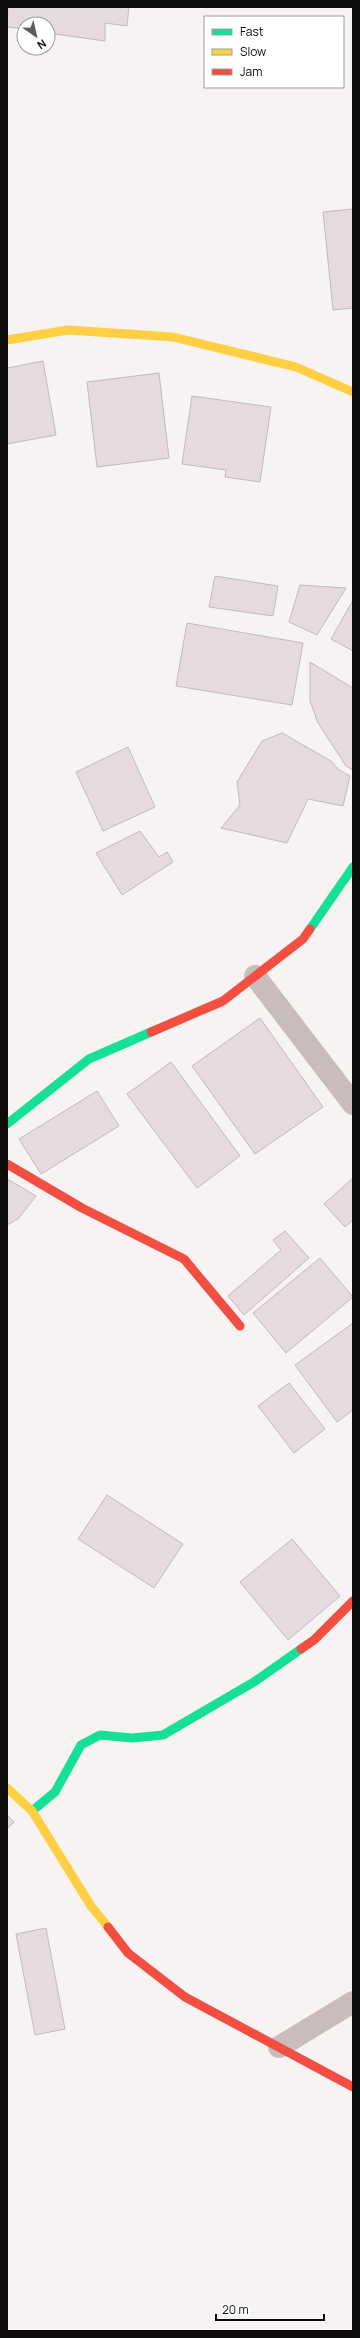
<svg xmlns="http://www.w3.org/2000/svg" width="360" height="2338" font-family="Manrope,sans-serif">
<rect width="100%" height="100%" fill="#f8f3f3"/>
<path fill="#e5dbde" stroke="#bfbbbc" d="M8 7H129L127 26 105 23V41L48 33V24H24V29L7 27Z
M353 209V308L333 310 323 212Z
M43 361 56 435 7 444V368Z
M159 373 169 458 97 467 87 382Z
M192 396 271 407 260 482 225 477 226 470 182 464Z
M215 576 278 586 273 616 209 607Z
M300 585 346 588 317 635 289 622Z
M353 600V651L331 639Z
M187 623 303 643 292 705 176 686Z
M310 662 353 688V770L346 766 318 723 310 701Z
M282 733 331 761 339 770 350 776 343 806 308 799 287 843 221 828 240 805 237 782 262 741Z
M128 747 155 807 103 831 76 772Z
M140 831 159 857 167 852 173 862 122 895 96 853Z
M260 1018 323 1107 255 1154 192 1066Z
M171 1062 240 1156 197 1188 127 1094Z
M97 1091 119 1126 41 1174 19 1139Z
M353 1178V1220L345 1227 324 1204Z
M9 1180 36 1196 18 1219 7 1225V1182Z
M285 1231 309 1258 244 1315 228 1296 281 1250 273 1240Z
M320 1258 353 1297 286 1353 253 1313Z
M353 1323V1410L337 1422 295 1365Z
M289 1383 325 1429 294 1453 258 1406Z
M107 1495 183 1544 154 1588 78 1539Z
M292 1539 340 1596 288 1640 240 1582Z
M7 1815 14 1822 7 1829Z
M46 1928 65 2029 35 2035 16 1934Z"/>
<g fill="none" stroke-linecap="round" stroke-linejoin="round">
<path stroke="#c8bdba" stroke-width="22" d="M255 976 353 1104
M279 2047 353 2002"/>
<path stroke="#16e098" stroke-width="9" d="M310 929 353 867
M7 1124 89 1059 151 1032
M32 1811 55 1792 81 1745 100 1735 132 1738 163 1735 254 1682 301 1649"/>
<path stroke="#ffcf43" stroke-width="9" d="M7 340 68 330 173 337 296 367 353 392
M7 1788 32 1811 91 1906 108 1927"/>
<path stroke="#f24e42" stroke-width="9" d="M151 1032 223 1001 303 939 310 929
M7 1164 82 1208 184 1259 240 1326
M301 1649 314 1640 353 1601
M108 1927 128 1953 185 1997 353 2087"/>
</g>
<rect width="360" height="2338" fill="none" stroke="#0e0b0b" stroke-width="16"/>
<rect x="204" y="16" width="140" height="72" fill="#ffffff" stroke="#9f9d9d"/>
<rect x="212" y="29" width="20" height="6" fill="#16e098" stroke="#9f9d9d"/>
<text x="240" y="36" font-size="12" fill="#0e0b0b">Fast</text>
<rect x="212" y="49" width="20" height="6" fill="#ffcf43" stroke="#9f9d9d"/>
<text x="240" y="56" font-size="12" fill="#0e0b0b">Slow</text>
<rect x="212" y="69" width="20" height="6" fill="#f24e42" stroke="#9f9d9d"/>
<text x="240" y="76" font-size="12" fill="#0e0b0b">Jam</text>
<g transform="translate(36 36) rotate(146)"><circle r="19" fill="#ffffff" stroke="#9f9d9d"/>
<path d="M0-3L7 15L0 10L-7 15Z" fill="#605c5c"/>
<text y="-6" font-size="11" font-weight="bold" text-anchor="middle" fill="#0e0b0b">N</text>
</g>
<path d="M216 2314v6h108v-6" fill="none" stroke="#0e0b0b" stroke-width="2"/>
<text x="222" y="2314" font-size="12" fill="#0e0b0b" stroke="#ffffff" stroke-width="3" paint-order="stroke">20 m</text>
</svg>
